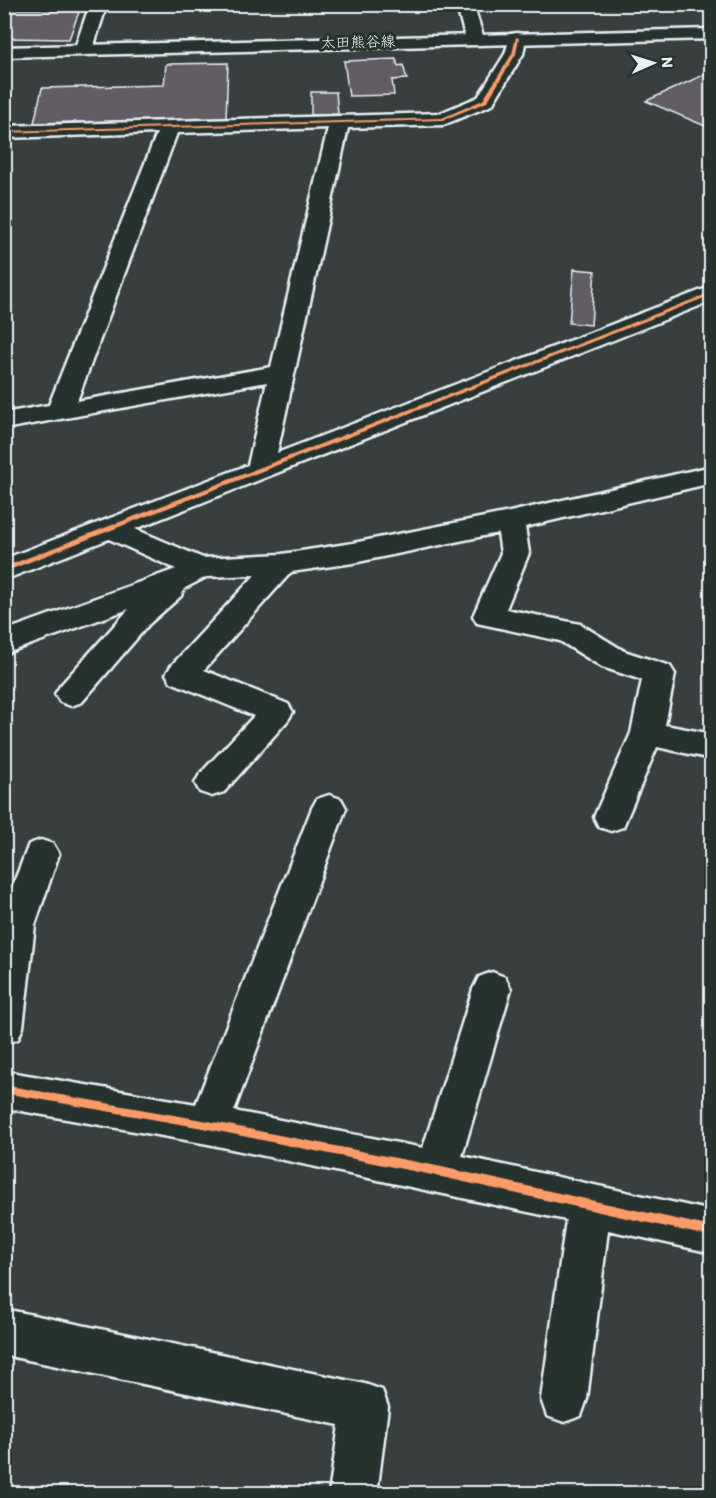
<svg xmlns="http://www.w3.org/2000/svg" width="716" height="1498" font-family="Itim,'Klee One',sans-serif">
<rect width="100%" height="100%" fill="#383f3e"/>
<filter id="ink" filterUnits="userSpaceOnUse"><feTurbulence type="fractalNoise" baseFrequency=".0167" numOctaves="2"/><feDisplacementMap in="SourceGraphic" scale="12" xChannelSelector="R" yChannelSelector="G"/><feConvolveMatrix kernelMatrix="1 2 1 2 8 2 1 2 1" color-interpolation-filters="sRGB"/></filter>
<g filter="url(#ink)">
<path fill="#625c65" stroke="#e8f1f8" stroke-width="1.5" d="M4 9H80L69 39 4 38Z
M396 59 398 66 403 65 407 79 392 80 394 95 349 96 344 61Z
M228 63 226 119 34 123 42 88 164 85 166 64Z
M712 71V123L705 126 646 101Z
M311 92H336L338 114 311 115Z
M574 269 595 271 591 325 569 323Z"/>
<g fill="none" stroke-linecap="round" stroke-linejoin="round">
<defs>
<path id="minor" d="M90 4H107L93 48 90 52H78L75 48Z
M456 4H473L484 39 481 43H469L466 39Z
M517 33 523 34 526 38 523 54 492 105 443 125 348 128 277 453 712 286V301L135 529 203 558 282 554 353 543 510 512 712 466V483L525 527 529 553 506 609 580 624 624 651 670 666 675 674 665 725 712 734V759L657 747 623 827 611 831 599 827 594 817 631 733 642 680 602 667 560 641 477 623 473 616 501 553 498 533 353 563 291 572 204 670 288 704 293 712 288 720 224 792 212 796 200 792 195 783 200 774 254 716 171 682 166 674 171 666 255 575 206 577 185 588 181 596 149 624 82 702 71 706 60 702 55 694 60 686 129 609 4 654V631L176 569 109 539 4 580V559L248 465 267 382 4 429V413L49 405 157 133 4 138V126L440 113 478 97 505 54 511 34ZM328 128 271 367 77 401 177 133Z
M329 795 341 799 346 808 234 1111 423 1148 473 989 479 977 492 972 505 977 511 989 462 1156 712 1211V1253L608 1230 587 1399 581 1416 564 1422 547 1416 541 1399 566 1220 208 1144 4 1108V1071L196 1104 312 808 317 799Z
M41 840 53 844 59 854 35 925 23 1027 18 1039 4 1044V908L29 844Z
M4 1309 365 1384 382 1390 388 1407 377 1494H329L339 1425 4 1355Z"/>
<path id="secondary" d="M712 29V39L4 57V47Z"/>
</defs>
<use href="#minor" stroke="#e8f1f8" stroke-width="5"/>
<use href="#secondary" stroke="#e8f1f8" stroke-width="5"/>
<use href="#minor" fill="#26332d" fill-rule="evenodd"/>
<use href="#secondary" fill="#26332d" fill-rule="evenodd"/>
<defs>
<path id="cycleway" d="M516 37 519 38 516 54 487 102 443 120 4 133V131L442 118 483 100 512 54Z
M712 292V295L4 572V567Z
M4 1085 208 1121 437 1166 712 1227V1237L437 1176 208 1129 4 1093Z"/>
</defs>
<use href="#cycleway" stroke="#26332d" stroke-width="3"/>
<use href="#cycleway" fill="#fa9b69" fill-rule="evenodd"/>
</g>
</g>
<g text-anchor="middle" stroke-width="6" stroke-linejoin="round" paint-order="stroke">
<g font-size="15" fill="#e8f1f8" stroke="#26332d">
<text transform="translate(358 42) rotate(-1)" y="5">太田熊谷線</text>
</g>
</g>
<rect width="716" height="1498" fill="none" stroke="#26332d" stroke-width="24"/>
<rect x="12" y="12" width="692" height="1474" fill="none" stroke="#e8f1f8" stroke-width="2" filter="url(#ink)"/>
<g transform="translate(653 63) rotate(87)" stroke="#26332d" stroke-width="4.5" paint-order="stroke">
<path d="M0-4.5L10 22L0 15L-10 22Z" fill="#e8f1f8"/>
<text y="-9" font-size="16" font-weight="bold" text-anchor="middle" fill="#e8f1f8">N</text>
</g>
</svg>
